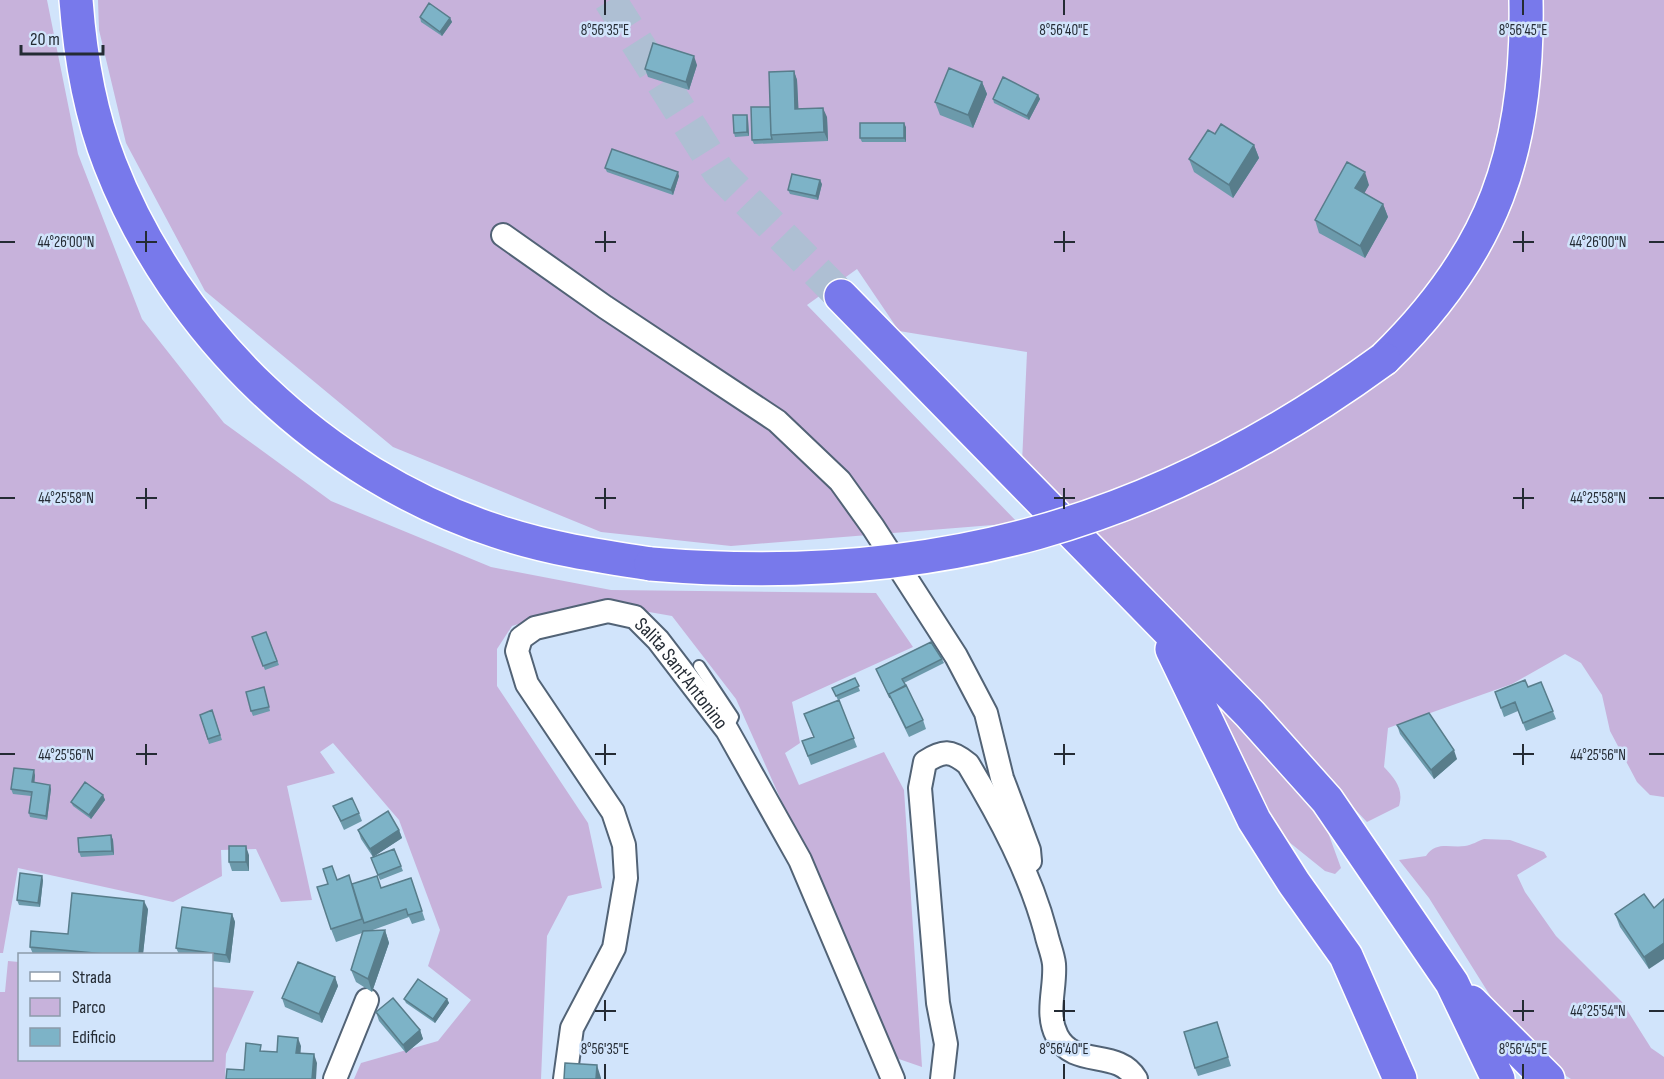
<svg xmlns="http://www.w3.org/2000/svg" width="1664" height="1079" font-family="'Sofia Sans Condensed',sans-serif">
<rect width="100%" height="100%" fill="#d1e4fb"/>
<path fill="#c7b2db" d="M0 0H47L78 154 142 319 224 423 331 501 491 567 611 590 876 593 913 647 792 702 800 743 785 753 799 785 884 752 904 790 922 1067 896 1058 736 699 672 616 592 602 512 626 497 649V686L588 823 602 888 568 896 547 936 541 1079H354L361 1063 438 1041 471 1000 428 966 440 930 399 820 333 743 320 752 335 773 287 786 312 900 281 902 256 849 221 850 222 876 173 902 18 868 3 953H0Z
M98 0H1664V797L1650 795 1637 782 1610 731 1602 695 1581 663 1565 654 1512 684 1388 728 1384 767C1395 779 1404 789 1399 806L1367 822 1022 463 1027 352 899 331 857 269 807 305 1018 523 731 546 601 532 393 447 205 291 126 143 99 30Z
M1222 700 1282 768 1326 827 1341 868 1335 874 1325 871 1269 826 1217 705Z
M1484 839 1510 840 1544 852 1547 857 1517 875 1525 892 1556 936 1622 1002 1651 1048 1664 1057V1079H1571L1523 1048 1429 898 1399 860 1426 856C1436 841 1449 848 1465 846 1472 845 1478 841 1484 839Z
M8 961 19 962 20 1060H212V987L254 991 226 1054 225 1079H0V992H5Z"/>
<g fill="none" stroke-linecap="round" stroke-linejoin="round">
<path stroke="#aebfd3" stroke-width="33" stroke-dasharray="33 16" stroke-linecap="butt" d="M610 0 719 172 841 296"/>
<defs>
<path id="service" d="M699 666 733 717 727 730"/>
<g id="minor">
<path d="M503 235 605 307 777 421 840 481 873 527 956 656 986 713 1002 778 1029 850 1030 861 1023 866"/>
<path d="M335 1079 367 1000"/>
<path id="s1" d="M565 1079 572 1028 614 948 626 878 624 845 613 812 527 684 517 651 521 638 535 628 608 611 635 617 658 640 727 730 800 860 893 1079"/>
<path d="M942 1079 946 1044 938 1003 920 788 925 762C943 750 951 750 968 764 1000 817 1030 873 1046 933 1048 943 1053 954 1054 964 1056 988 1045 1013 1057 1036 1074 1069 1118 1048 1136 1079"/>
</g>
<path id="motorway" d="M76 0C80 54 90 113 110 164 175 332 324 475 496 531 546 548 598 556 651 564
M841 296 1250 714 1327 800 1452 983 1498 1079
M1384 359C1493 253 1529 151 1526 0
M1172 649 1254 820 1294 883 1346 956 1400 1079
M1471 1002 1548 1079"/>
</defs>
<use href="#service" stroke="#526376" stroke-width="14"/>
<use href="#minor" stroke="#526376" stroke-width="26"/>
<use href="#motorway" stroke="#fff" stroke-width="36"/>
<use href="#service" stroke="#fff" stroke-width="10"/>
<use href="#minor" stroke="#fff" stroke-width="22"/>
<use href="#motorway" stroke="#7879eb" stroke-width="33"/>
<defs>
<path id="motorway-bridge" d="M651 564C930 588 1157 525 1384 359"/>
</defs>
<use href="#motorway-bridge" stroke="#fff" stroke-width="36" stroke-linecap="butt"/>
<use href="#motorway-bridge" stroke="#7879eb" stroke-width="33"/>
</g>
<path fill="#6c9aab" d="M420 17 450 18 452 22 442 36 421 22Z
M697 65 689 90 648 77 645 69Z
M794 71 797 80 798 109 827 117 828 141 754 144 752 140 770 107Z
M982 82 987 94 973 128 940 115 935 102Z
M1038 95 1040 99 1029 120 994 103 993 99Z
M748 119 749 136 735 137 734 133Z
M906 127V142H862L860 138Z
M1215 134 1254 145 1259 158 1233 198 1194 172 1189 159Z
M605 168 679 176 673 195 607 172Z
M822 184 818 200 790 194 788 190Z
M1369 185 1364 193 1383 204 1388 217 1365 258 1319 233 1315 220Z
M266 632 279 665 265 670 252 637Z
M942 659 944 663 904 683 923 720 926 729 909 737 876 669Z
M855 678 860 691 838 700 832 688Z
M1541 682 1556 719 1526 731 1518 711 1504 717 1495 692 1528 687Z
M264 687 270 711 253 716 251 711Z
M839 700 857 747 811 765 802 741 813 737Z
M212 710 222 740 209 744 200 715Z
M1397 725 1457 759 1434 779 1400 734Z
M35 775 34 783 51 789 47 820 30 817 29 813 31 796 13 794 11 789Z
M103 795 105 800 91 819 73 806 71 802Z
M333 806 359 813 362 821 344 830Z
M358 830H399L402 838 373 857 361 839Z
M111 835 113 840 114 855 81 857 79 852Z
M394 849 403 871 380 880 371 858Z
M249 855V871H232L229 862Z
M411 878 425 920 412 924 409 917 370 931 385 930 389 943 372 992 356 982 351 970 362 933 336 942 331 929 328 884 337 879 352 884 382 888Z
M43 880 40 907 19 905 17 900Z
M1654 908 1649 969 1620 927 1615 914Z
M148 909 143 954H33L30 947Z
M232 914 235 922 230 963 212 961V954H179L176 948Z
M335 977 338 986 322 1023 285 1007 282 998Z
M404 999H447L449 1003 435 1023 406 1003Z
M376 1012 420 1030 423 1039 406 1053 379 1021Z
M1217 1022 1231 1066 1198 1076 1195 1068Z"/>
<path fill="#587d8b" d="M450 18 452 22 442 36 440 32Z
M694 56 697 65 689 90 686 82Z
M794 71 797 80 799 118 795 109Z
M982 82 987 94 973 128 968 115Z
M1038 95 1040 99 1029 120 1027 116Z
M823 108 827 117 828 141 824 132Z
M747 115 748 119 749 136 747 132Z
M904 123 906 127V142L904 138Z
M1254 145 1259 158 1233 198 1229 185Z
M678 172 679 176 673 195 671 190Z
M1365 172 1369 185 1360 201 1355 188Z
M820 180 822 184 818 200 816 196Z
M1383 204 1388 217 1365 258 1360 246Z
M1454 750 1457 759 1434 779 1431 770Z
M34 770 35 775 34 787 32 782Z
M50 785 51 789 47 820 46 816Z
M103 795 105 800 91 819 89 815Z
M399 830 402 838 373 857 370 849Z
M111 835 113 840 114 855 112 851Z
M246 846 249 855V871L246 862Z
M42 876 43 880 40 907 38 903Z
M144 901 148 909 143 954H139Z
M232 914 235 922 230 963 226 955Z
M385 930 389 943 372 992 368 979Z
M1664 943V959L1649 969 1644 957Z
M335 977 338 986 322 1023 319 1014Z
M447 999 449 1003 435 1023 433 1019Z
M420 1030 423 1039 406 1053 403 1045Z
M298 1038 301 1046 300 1062 296 1053Z
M314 1054 317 1063 316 1079H312Z
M597 1065 601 1078V1079H596Z"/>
<path fill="#7db3c7" stroke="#587d8b" stroke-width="1.5" d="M429 3 450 18 440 32 420 17Z
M653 43 694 56 686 82 645 69Z
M949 68 982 82 968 115 935 102Z
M794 71 795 109 823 108 824 132 771 135 769 72Z
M1003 77 1038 95 1027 116 993 99Z
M751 107H770L771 135 772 139 752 140Z
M733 115H747V132L734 133Z
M860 123H904V138H860Z
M1221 124 1254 145 1229 185 1189 159 1208 130 1215 134Z
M612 149 678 172 671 190 605 168Z
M1347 162 1365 172 1355 188 1383 204 1360 246 1315 220Z
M792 174 820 180 816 196 788 190Z
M266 632 277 661 263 666 252 637Z
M931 642 942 659 902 679 906 686 889 694 890 698 876 669Z
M855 678 859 686 836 696 832 688Z
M1525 680 1528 687 1541 682 1553 711 1523 723 1515 702 1501 708 1495 692Z
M906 685 923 720 906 728 889 694Z
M264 687 269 707 251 711 246 692Z
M839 700 854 738 808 756 802 741 814 737 804 714Z
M212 710 220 735 208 739 200 715Z
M1429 713 1454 750 1431 770 1397 725Z
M14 768 34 770 32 782 50 785 46 816 29 813 32 792 11 789Z
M85 782 103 795 89 815 71 802Z
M352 798 359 813 341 821 333 806Z
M388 811 399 830 370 849 358 830Z
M111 835 112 851 79 852 78 838Z
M229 846H246V862H229Z
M394 849 401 866 378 875 371 858Z
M332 866 337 880 349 875 362 919 331 929 317 887 328 884 323 869Z
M20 873 42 876 38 903 17 900Z
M377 876 381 888 411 878 422 911 408 915 406 909 364 923 352 884Z
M72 893 144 901 139 954H105L30 947 31 931 68 934Z
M1644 894 1654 908 1664 899V943L1644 957 1615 914Z
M182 907 232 914 226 955 176 948Z
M385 930 368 979 351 970 363 931Z
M298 962 335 977 319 1014 282 998Z
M418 979 447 999 433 1019 404 999Z
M393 998 420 1030 403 1045 376 1012Z
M1217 1022 1228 1057 1195 1068 1184 1032Z
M278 1036 298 1038 296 1053 314 1054 312 1079H226L227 1069 244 1070 246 1043 261 1045 260 1051 277 1052Z
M565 1063 597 1065 596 1079H564Z"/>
<path fill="none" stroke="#242b34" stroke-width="2" d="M605 0V15M1064 0V15M1523 0V15M146 231V252M605 231V252M1064 231V252M1523 231V252M0 242H15M136 242H157M595 242H616M1054 242H1075M1513 242H1534M1649 242H1664M146 488V509M605 488V509M1064 488V509M1523 488V509M0 498H15M136 498H157M595 498H616M1054 498H1075M1513 498H1534M1649 498H1664M146 744V765M605 744V765M1064 744V765M1523 744V765M0 754H15M136 754H157M595 754H616M1054 754H1075M1513 754H1534M1649 754H1664M605 1000V1021M1064 1000V1021M1523 1000V1021M595 1011H616M1054 1011H1075M1513 1011H1534M1649 1011H1664M605 1064V1079M1064 1064V1079M1523 1064V1079"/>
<g text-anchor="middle" stroke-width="5" stroke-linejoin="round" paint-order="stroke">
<g font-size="20" fill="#242b34" stroke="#d1e4fb">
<text dy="7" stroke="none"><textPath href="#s1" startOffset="676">Salita Sant'Antonino</textPath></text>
</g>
</g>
<g font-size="15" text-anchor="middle" fill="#242b34" stroke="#d1e4fb" stroke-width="5" stroke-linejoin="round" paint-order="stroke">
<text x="605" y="35">8°56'35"E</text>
<text x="1064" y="35">8°56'40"E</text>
<text x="1523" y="35">8°56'45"E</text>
<text x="66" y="247">44°26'00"N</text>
<text x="1598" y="247">44°26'00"N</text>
<text x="66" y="503">44°25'58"N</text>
<text x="1598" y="503">44°25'58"N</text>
<text x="66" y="760">44°25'56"N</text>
<text x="1598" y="760">44°25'56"N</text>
<text x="1598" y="1016">44°25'54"N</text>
<text x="605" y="1054">8°56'35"E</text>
<text x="1064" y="1054">8°56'40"E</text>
<text x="1523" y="1054">8°56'45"E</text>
</g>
<rect x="18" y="953" width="195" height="108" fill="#d1e4fb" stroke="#8c9aab" stroke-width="1.5"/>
<rect x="30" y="972" width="30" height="9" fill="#ffffff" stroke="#8c9aab" stroke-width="1.5"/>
<text x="72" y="983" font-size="18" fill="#242b34">Strada</text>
<rect x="30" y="998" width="30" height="18" fill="#c7b2db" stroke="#8c9aab" stroke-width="1.5"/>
<text x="72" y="1013" font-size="18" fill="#242b34">Parco</text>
<rect x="30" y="1028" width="30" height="18" fill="#7db3c7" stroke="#8c9aab" stroke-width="1.5"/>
<text x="72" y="1043" font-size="18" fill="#242b34">Edificio</text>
<path d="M21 45v9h82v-9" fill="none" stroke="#242b34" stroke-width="3"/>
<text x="30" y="45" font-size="18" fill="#242b34" stroke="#d1e4fb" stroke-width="4.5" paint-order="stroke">20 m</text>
</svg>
